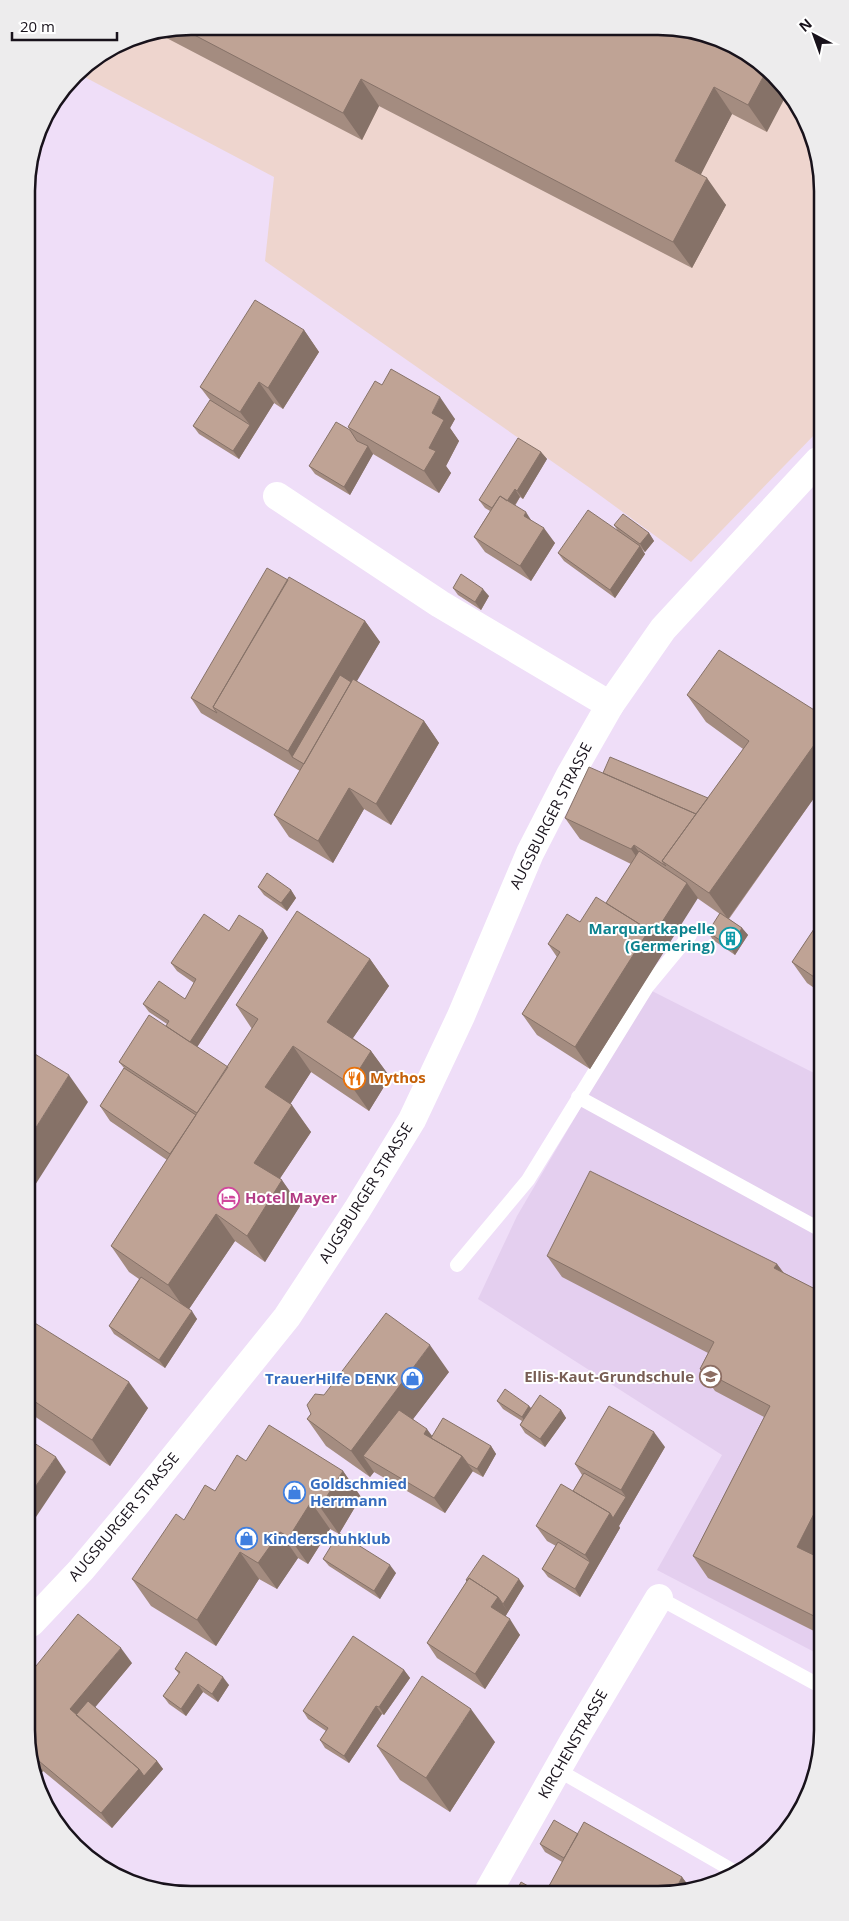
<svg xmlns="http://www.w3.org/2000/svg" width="849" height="1921" font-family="'Open Sans',sans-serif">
<rect width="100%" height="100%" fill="#efdef8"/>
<path fill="#eed5ce" d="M191 26 767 67 801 108 817 148 818 431 691 562 590 488 265 261 274 177 77 73 82 67 128 39Z"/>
<path fill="#e4cfef" d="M650 990 820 1076 822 1656 657 1570 722 1455 478 1299 517 1216Z"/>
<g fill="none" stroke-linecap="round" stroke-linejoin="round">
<path stroke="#fff" stroke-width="14" d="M578 1097 821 1230
M457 1265 528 1180 647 987 690 935
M659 1598 822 1687
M558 1770 737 1873"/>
<path stroke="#fff" stroke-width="28" d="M277 496 440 604 610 705
M489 1890 573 1742 659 1598"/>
<path stroke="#fff" stroke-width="28" d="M31 1623 81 1570 138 1502 287 1317 357 1210 412 1120 461 1016 530 853 570 775 610 705 663 629 818 461"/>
</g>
<path fill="#a48c80" d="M191 26 767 67V132L732 114 700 175 726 205 692 268 379 106 362 140 157 33Z
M304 330 319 352 283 409 274 403 239 459 199 434 193 426 210 400 200 387Z
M382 385 455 419 450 428 459 441 446 466 451 473 439 493 373 454 350 495 315 474 309 466 350 430 348 427Z
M541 452 547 459 523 499 520 497 515 506 531 520 555 543 531 581 485 552 474 537 490 511 485 508 479 500Z
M614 525 649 533 654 541 645 552 642 549 645 554 615 598 564 561 558 553 618 531Z
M288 580 365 621 380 642 356 681 424 721 439 743 391 825 364 809 333 863 289 837 274 815 300 771 201 713 191 698Z
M453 588 489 596 481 610 458 595Z
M687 695 819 713V791L729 919 742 928 748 935 735 955 713 940 708 932 720 914 697 898 590 1069 537 1035 522 1014 557 957 548 944 606 903 631 864 580 839 565 818 603 773 708 798 743 749 706 722Z
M258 887 291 890 296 898 287 911 264 895Z
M820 920V992L807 983 792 962Z
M263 930 268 938 197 1047 227 1067 252 1029 236 1005 370 959 389 986 353 1038 371 1051 390 1077 369 1111 311 1072 290 1104 311 1132 280 1178 300 1206 265 1262 235 1241 189 1309 197 1319 165 1368 114 1334 109 1326 139 1279 129 1272 111 1246 167 1160 110 1121 100 1106 124 1068 119 1062 166 1026 167 1024 149 1012 143 1004 185 999 194 983 177 971 171 963 229 931Z
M547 1256 777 1264 784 1273 821 1292 822 1548 817 1557 822 1559V1635L708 1578 693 1556 764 1417 715 1391 700 1369 708 1353 562 1277Z
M30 1320 148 1408 110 1466 31 1414Z
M449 1372 413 1419 432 1436 491 1446 496 1454 483 1477 472 1471 445 1513 374 1472 370 1477 326 1446 307 1419 324 1395Z
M497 1401 529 1406 531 1408 561 1410 566 1418 545 1447 525 1433 520 1425 522 1421 503 1409Z
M665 1447 619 1526 620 1528 580 1597 548 1577 542 1569 556 1546 547 1541 536 1526 573 1491 582 1475 575 1464Z
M246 1461 343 1471 361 1497 339 1534 330 1529 308 1564 298 1558 277 1589 259 1579 216 1646 151 1606 132 1579 184 1520Z
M323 1559 396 1573 380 1599 329 1566Z
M466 1580 524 1586 505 1617 520 1635 485 1689 437 1658 427 1643 467 1581Z
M132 1663 95 1707 157 1761 163 1769 112 1828 43 1771 37 1779 33 1776 32 1773V1671Z
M175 1669 229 1685 218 1702 203 1692 186 1716 169 1704 163 1696 179 1674Z
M404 1670 410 1678 384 1715 382 1714 349 1763 325 1748 320 1740 326 1731 308 1719 303 1711Z
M495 1742 450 1812 400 1780 377 1746Z
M578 1834 682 1877 691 1889 552 1890 549 1886 562 1862 545 1852 540 1844Z"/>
<path fill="#867268" d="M768 68 788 92 767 132 748 105Z
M361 79 379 106 362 140 343 113Z
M714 87 732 114 694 188 675 161Z
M707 178 726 205 692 268 673 242Z
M304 330 319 352 283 409 268 388Z
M259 382 274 403 239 459 233 451 250 425 240 412Z
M440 397 455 419 450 428 459 441 446 466 451 473 439 493 424 471 429 448 432 413Z
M368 446 373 454 350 495 344 487Z
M541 452 547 459 523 499 517 491Z
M515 489 520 497 505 520 499 513Z
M526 512 536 528 524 516Z
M544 528 555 543 531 581 520 566Z
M649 533 654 541 645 552 640 544Z
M640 546 645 554 615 598 610 590Z
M483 589 489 596 481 610 475 602Z
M365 621 380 642 307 766 292 757 288 751Z
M424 721 439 743 391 825 376 804Z
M819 738V791L728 919 709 893Z
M349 788 364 809 333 863 318 841Z
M634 845 649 866 646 871 631 849Z
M687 883 698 898 590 1069 575 1047 649 930Z
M291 890 296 898 287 911 281 903Z
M742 928 748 935 735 955 730 947Z
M263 930 268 938 192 1055 186 1047Z
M370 959 389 986 346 1048 327 1022Z
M293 1046 311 1072 284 1114 265 1087Z
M371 1051 390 1077 369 1111 350 1084Z
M69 1075 88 1102 30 1193V1137Z
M292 1105 311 1132 273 1189 254 1163Z
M282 1180 300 1206 265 1262 247 1236Z
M216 1214 235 1241 187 1312 168 1285Z
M777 1264 792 1285 774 1268Z
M192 1311 197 1319 165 1368 159 1360Z
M430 1345 449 1372 378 1465 363 1456 374 1472 370 1477 351 1451Z
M129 1382 148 1408 110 1466 92 1440Z
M529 1406 535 1413 527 1425 522 1417Z
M561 1410 566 1418 545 1447 540 1439Z
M427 1429 438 1444 424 1434Z
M654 1432 665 1447 619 1526 620 1528 580 1597 575 1589 590 1562 585 1555 610 1513 626 1497 621 1490Z
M491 1446 496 1454 483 1477 477 1469Z
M462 1456 473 1471 445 1513 434 1498Z
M56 1457 66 1472 34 1520 31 1515V1493Z
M343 1471 361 1497 339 1534 320 1507Z
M822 1498V1548L812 1568 797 1547Z
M311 1502 330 1529 308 1564 289 1537Z
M280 1532 298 1558 277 1589 258 1563Z
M240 1552 259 1579 216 1646 197 1620Z
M390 1565 396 1573 380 1599 374 1591Z
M519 1579 524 1586 508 1612 503 1604Z
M498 1597 508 1612 502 1622 491 1607Z
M510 1619 520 1635 485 1689 475 1674Z
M121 1648 132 1663 82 1723 70 1709Z
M404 1670 410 1678 384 1715 379 1707Z
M223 1677 229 1685 218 1702 212 1694Z
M198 1684 203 1692 186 1716 181 1709Z
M376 1706 382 1714 349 1763 344 1756Z
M471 1709 495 1742 450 1812 426 1778Z
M33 1756 43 1771 37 1779 32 1772V1757Z
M157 1761 163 1769 112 1828 101 1813 139 1769Z
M682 1877 691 1889H676Z"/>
<path fill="#bfa395" stroke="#867268" d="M191 26 690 29 768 68 748 105 714 87 675 161 707 178 673 242 361 79 343 113 181 28Z
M255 300 304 330 268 388 259 382 240 412 200 387Z
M391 369 440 397 432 413 444 420 429 448 436 451 424 471 348 427 375 381 382 385Z
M210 400 250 425 233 451 193 426Z
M336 422 350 430 357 441 368 446 344 487 309 466Z
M518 438 541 452 517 491 515 489 507 501 500 496 492 508 479 500Z
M500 496 526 512 524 516 544 528 520 566 474 537Z
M588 510 640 546 610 590 558 553Z
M623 514 649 533 640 544 614 525Z
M267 568 288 580 213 707 217 713 191 698Z
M461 574 483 589 475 602 453 588Z
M289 577 365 621 288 751 213 707Z
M719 650 819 713V738L709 893 662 861 749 741 687 695Z
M340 675 351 682 304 764 292 757Z
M353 679 424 721 376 804 349 788 318 841 274 815Z
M610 757 708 798 696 814 603 773Z
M589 767 696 814 662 861 666 866 634 845 631 849 565 818Z
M639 851 687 883 653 936 649 930 606 903Z
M267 873 291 890 281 903 258 887Z
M596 897 649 930 575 1047 522 1014 560 952 548 944 567 914 580 922Z
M297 911 370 959 327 1022 371 1051 350 1084 293 1046 265 1087 292 1105 254 1163 282 1180 247 1236 216 1214 168 1285 111 1246 258 1019 236 1005Z
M720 913 742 928 730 947 708 932Z
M204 914 229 931 239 915 263 930 190 1042 166 1026 169 1021 143 1004 159 981 185 999 196 979 171 963Z
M820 920V981L792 962Z
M149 1015 228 1067 197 1113 119 1062Z
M30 1051 69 1075 30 1137Z
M124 1068 196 1115 170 1154 100 1106Z
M590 1171 777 1264 774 1268 821 1292 822 1498 797 1547 822 1559V1620L693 1556 770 1406 700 1369 714 1342 547 1256Z
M141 1277 192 1311 159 1360 109 1326Z
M386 1313 430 1345 351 1451 307 1419 311 1414 307 1405 315 1394 324 1395Z
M30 1320 129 1382 92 1440 31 1399Z
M505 1389 529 1406 522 1417 497 1401Z
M540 1395 561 1410 540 1439 520 1425Z
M609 1406 654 1432 621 1490 575 1464Z
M399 1410 427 1429 424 1434 462 1456 434 1498 363 1456Z
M443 1418 491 1446 477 1469 468 1464 462 1456 431 1438Z
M269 1425 343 1471 320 1507 311 1502 289 1537 280 1532 258 1563 240 1552 197 1620 132 1579 176 1514 184 1520 205 1485 215 1491 237 1455 246 1461Z
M31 1441 56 1457 31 1493Z
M584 1473 626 1497 613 1518 610 1513 573 1491Z
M561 1484 610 1513 585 1555 536 1526Z
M339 1533 390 1565 374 1591 323 1559Z
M558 1542 590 1562 575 1589 542 1569Z
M483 1555 519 1579 503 1604 498 1597 469 1578 467 1581 466 1580Z
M469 1578 498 1597 491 1607 510 1619 475 1674 427 1643Z
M78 1614 121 1648 70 1709 139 1769 101 1813 33 1756 32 1757V1671Z
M353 1636 404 1670 379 1707 376 1706 344 1756 320 1740 328 1728 303 1711Z
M186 1652 223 1677 212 1694 198 1684 181 1709 163 1696 180 1672 175 1669Z
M422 1676 471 1709 426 1778 377 1746Z
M88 1701 157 1761 144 1776 139 1769 76 1715Z
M554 1820 578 1834 564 1858 540 1844Z
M584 1822 682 1877 676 1889 557 1890 549 1886Z
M65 1835 109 1867 82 1854Z
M521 1882 535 1890H517Z"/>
<defs>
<symbol id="building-ring" viewBox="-11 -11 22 22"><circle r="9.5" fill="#fff" stroke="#0f9aa8" stroke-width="1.5"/><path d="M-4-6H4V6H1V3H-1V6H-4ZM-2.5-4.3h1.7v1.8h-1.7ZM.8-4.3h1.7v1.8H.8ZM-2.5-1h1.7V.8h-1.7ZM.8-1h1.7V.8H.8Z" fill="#0f9aa8"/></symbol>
<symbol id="restaurant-ring" viewBox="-11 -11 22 22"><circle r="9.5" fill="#fff" stroke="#e8710a" stroke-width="1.5"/><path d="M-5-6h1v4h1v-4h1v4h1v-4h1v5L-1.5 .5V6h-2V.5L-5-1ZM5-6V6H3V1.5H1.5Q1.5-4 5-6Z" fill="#e8710a"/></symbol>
<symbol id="hotel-ring" viewBox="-11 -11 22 22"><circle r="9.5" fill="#fff" stroke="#d1479c" stroke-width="1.5"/><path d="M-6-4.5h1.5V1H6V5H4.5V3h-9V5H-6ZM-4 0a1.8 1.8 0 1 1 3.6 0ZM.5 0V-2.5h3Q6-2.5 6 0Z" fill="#d1479c"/></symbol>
<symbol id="school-ring" viewBox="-11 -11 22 22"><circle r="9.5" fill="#fff" stroke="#8d6e63" stroke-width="1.5"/><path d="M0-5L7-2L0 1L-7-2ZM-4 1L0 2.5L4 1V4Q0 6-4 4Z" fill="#8d6e63"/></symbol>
<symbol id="shop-ring" viewBox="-11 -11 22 22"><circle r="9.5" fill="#fff" stroke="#3f7fe0" stroke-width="1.5"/><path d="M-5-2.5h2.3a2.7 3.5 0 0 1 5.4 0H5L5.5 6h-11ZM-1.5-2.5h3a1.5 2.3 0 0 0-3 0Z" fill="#3f7fe0"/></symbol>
</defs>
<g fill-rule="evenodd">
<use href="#building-ring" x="718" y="926" width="25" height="25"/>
<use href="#restaurant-ring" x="342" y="1066" width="25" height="25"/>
<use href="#hotel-ring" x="216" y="1186" width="25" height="25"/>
<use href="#school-ring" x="698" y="1364" width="25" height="25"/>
<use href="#shop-ring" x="400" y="1366" width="25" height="25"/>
<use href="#shop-ring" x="282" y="1480" width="25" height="25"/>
<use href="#shop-ring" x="234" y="1526" width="25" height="25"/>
</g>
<g text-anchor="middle" stroke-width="4" stroke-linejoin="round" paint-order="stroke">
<g font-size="15" fill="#18121b" stroke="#fff">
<text transform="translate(551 816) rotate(-63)" y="5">AUGSBURGER STRASSE</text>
<text transform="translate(366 1193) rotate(-58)" y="5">AUGSBURGER STRASSE</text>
<text transform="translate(124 1517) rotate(-50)" y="5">AUGSBURGER STRASSE</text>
<text transform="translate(573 1744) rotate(-60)" y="5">KIRCHENSTRASSE</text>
</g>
<g font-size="15" font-weight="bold" fill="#0d838f" stroke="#fff" text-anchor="end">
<text x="715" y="934">Marquartkapelle<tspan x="715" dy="17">(Germering)</tspan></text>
</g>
<g font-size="15" font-weight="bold" fill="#c56008" stroke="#fff" text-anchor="start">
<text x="370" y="1083">Mythos</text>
</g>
<g font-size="15" font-weight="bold" fill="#b23c85" stroke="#fff" text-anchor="start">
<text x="245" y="1203">Hotel Mayer</text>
</g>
<g font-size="15" font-weight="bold" fill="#785e54" stroke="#fff" text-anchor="end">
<text x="694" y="1382">Ellis-Kaut-Grundschule</text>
</g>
<g font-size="15" font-weight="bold" fill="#366cbe" stroke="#fff" text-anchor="start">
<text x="396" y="1384" text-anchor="end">TrauerHilfe DENK</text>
<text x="310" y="1489">Goldschmied<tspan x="310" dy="17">Herrmann</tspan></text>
<text x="263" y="1544">Kinderschuhklub</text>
</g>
</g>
<path d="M0 0H849V1921H0ZM191 35H658A156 156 0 0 1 814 191V1730A156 156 0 0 1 658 1886H191A156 156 0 0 1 35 1730V191A156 156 0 0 1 191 35Z" fill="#edeced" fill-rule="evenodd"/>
<path fill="none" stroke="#18121b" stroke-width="2.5" d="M191 35H658A156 156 0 0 1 814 191V1730A156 156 0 0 1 658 1886H191A156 156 0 0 1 35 1730V191A156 156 0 0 1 191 35Z"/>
<g transform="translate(814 35) rotate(319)" stroke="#ffffff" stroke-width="4" paint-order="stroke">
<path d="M0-4L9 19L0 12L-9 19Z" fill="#18121b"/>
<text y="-8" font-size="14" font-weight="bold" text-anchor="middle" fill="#18121b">N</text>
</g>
<path d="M12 32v8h105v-8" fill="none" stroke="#18121b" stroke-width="2.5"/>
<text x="20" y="32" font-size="15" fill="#18121b" stroke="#ffffff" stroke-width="4" paint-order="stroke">20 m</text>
</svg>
